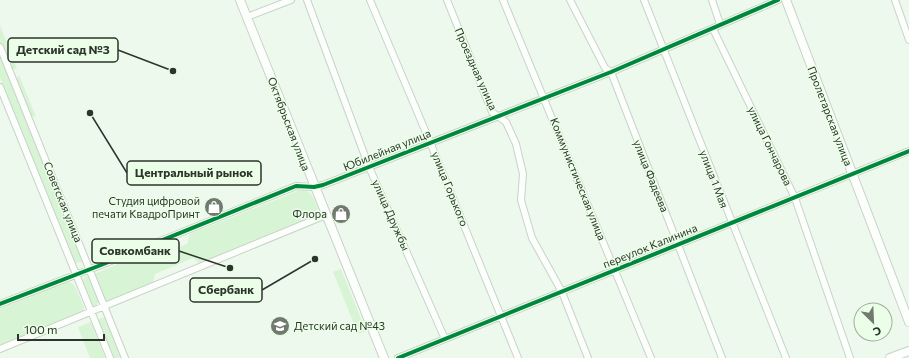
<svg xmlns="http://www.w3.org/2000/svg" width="909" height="358" font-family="Commissioner,sans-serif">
<rect width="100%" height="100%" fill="#eef9ed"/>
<path fill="#d7f4d4" d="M0 25 17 69H11L0 42Z
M0 56 83 261 75 264 0 78Z
M19 75 36 117 29 115 15 80Z
M300 190C312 189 314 199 318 208L313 218 200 264 193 258 155 274 153 283 106 302 94 274 141 254 150 259 187 244 190 234Z
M341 269 366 331 358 334 333 272Z
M86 276 89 277 99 301 96 306 92 305 82 280Z
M67 282 72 283 75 286 84 307 83 312 0 347V309Z
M105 317 122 358H113L97 320Z
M91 322 105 358H90L78 327Z"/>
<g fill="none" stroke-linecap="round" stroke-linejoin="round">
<defs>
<path id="street" d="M307 0 369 167 445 339
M370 0 430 142 518 358
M447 0 492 112 506 122 516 144 523 174 521 200 532 238 562 292 588 358
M503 0 651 358
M570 0 605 68 611 72 722 358
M644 0 786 358
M712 0 720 24
M895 0 909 40
M247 17 291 0
M713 29 795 198 850 358
M0 47 125 358
M0 87 110 358
M0 304 101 265 296 186 314 187 323 185 611 72 778 0
M0 349 326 215
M398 358 909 151"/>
<path id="secondary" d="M240 0 384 358
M786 0 909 322
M890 358 909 351"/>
</defs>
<use href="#street" stroke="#c9d2c8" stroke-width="8"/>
<use href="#secondary" stroke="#c9d2c8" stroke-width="10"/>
<use href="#street" stroke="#fcfefc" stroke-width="6"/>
<use href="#secondary" stroke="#fcfefc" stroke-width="8"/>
<defs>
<path id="cycleway" d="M0 304 101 265 296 186 314 187 323 185 611 72 778 0
M398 358 909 151"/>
</defs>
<use href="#cycleway" stroke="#ebfee8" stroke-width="6"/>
<use href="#cycleway" stroke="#00873e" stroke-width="4"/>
</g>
<defs>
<symbol id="shop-disc" viewBox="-11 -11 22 22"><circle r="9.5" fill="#707a6f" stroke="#ebfee8"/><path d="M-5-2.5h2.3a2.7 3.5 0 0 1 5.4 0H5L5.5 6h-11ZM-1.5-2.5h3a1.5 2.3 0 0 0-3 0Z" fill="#fff"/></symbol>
<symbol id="school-disc" viewBox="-11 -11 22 22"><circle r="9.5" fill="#707a6f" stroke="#ebfee8"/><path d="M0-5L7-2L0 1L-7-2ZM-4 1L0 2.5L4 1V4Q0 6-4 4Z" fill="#fff"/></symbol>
</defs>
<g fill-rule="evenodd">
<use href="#shop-disc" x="203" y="196" width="22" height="22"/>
<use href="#shop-disc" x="330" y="203" width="22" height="22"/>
<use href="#school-disc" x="269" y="315" width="22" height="22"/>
</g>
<g text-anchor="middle" stroke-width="3" stroke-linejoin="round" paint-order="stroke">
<g font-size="11" fill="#2c352b" stroke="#ebfee8">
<text transform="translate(476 69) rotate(66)" y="4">Проездная улица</text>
<text transform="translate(830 116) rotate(69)" y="4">Пролетарская улица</text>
<text transform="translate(289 124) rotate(69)" y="4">Октябрьская улица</text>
<text transform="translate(770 146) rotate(64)" y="4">улица Гончарова</text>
<text transform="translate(387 150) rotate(-22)" y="4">Юбилейная улица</text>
<text transform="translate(651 176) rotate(68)" y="4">улица Фадеева</text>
<text transform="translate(578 179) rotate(68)" y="4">Коммунистическая улица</text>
<text transform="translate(714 179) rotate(69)" y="4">улица 1 Мая</text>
<text transform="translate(450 189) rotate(68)" y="4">улица Горького</text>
<text transform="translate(63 202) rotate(68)" y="4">Советская улица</text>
<text transform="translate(391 215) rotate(66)" y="4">улица Дружбы</text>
<text transform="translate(650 246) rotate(-22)" y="4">переулок Калинина</text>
</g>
<g font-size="11" fill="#2c352b" stroke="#ebfee8" text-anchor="end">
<text x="200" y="205">Студия цифровой<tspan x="200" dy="13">печати КвадроПринт</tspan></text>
<text x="327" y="218">Флора</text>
<text x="294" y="330" text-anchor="start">Детский сад №43</text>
</g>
</g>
<path fill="none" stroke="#2c352b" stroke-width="1.5" d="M173 71L118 50M90 113L127 173M230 268L179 251M315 259L262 290"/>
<g fill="#2c352b" stroke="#ebfee8" stroke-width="1.5">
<circle cx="173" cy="71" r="4"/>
<circle cx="90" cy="113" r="4"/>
<circle cx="230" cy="268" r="4"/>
<circle cx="315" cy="259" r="4"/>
</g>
<g fill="#ebfee8" stroke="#2c352b" stroke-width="1.5">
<rect x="8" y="38" width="110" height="24" rx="4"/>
<rect x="127" y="161" width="134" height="24" rx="4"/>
<rect x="92" y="239" width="87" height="24" rx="4"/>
<rect x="190" y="278" width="72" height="24" rx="4"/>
</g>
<g font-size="12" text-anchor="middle" font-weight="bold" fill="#2c352b">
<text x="63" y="54">Детский сад №3</text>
<text x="194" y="177">Центральный рынок</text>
<text x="135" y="255">Совкомбанк</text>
<text x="226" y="294">Сбербанк</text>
</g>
<g transform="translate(873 322) rotate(156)"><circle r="19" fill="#ebfee8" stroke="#9fae9c"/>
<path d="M0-3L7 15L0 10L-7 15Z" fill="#707a6f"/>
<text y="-6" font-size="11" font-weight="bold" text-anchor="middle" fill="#2c352b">С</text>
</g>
<path d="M18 334v6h86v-6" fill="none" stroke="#2c352b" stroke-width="2"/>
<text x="24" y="334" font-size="12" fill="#2c352b" stroke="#ebfee8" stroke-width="3" paint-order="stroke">100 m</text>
</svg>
